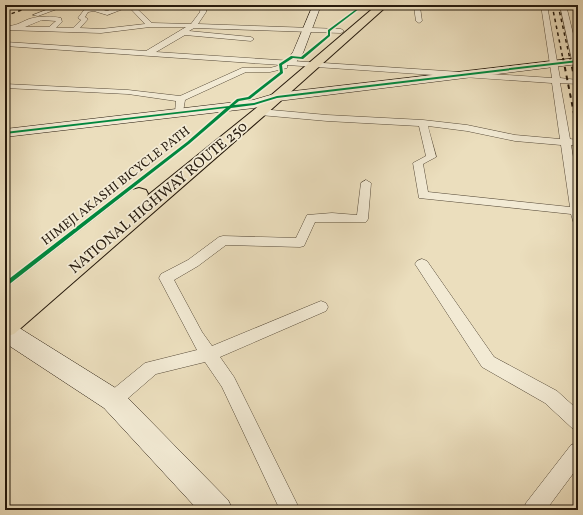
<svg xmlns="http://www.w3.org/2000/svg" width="583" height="515" font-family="Vollkorn,serif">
<rect width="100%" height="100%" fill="#ebdebd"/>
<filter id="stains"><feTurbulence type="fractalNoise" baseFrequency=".005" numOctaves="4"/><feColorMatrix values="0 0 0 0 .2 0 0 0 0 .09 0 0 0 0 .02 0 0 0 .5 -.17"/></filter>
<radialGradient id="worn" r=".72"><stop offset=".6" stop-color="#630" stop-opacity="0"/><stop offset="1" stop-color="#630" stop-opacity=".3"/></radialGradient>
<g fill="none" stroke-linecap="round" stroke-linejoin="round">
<defs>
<path id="street" d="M59 5H68L38 16 33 15Z
M78 5H87L107 11 123 5H133L152 23 191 24 200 12 201 5H207L206 12 198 24 341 29 344 31 341 33 194 28 189 31 251 37 254 39 251 41 185 35 156 52 552 78 541 5H547L560 78 578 80V84L560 83 570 139 578 140V146L571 145 578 186V225L574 224 571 214 419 198 413 163 426 156 419 126 327 121 260 115 256 112 260 109 327 115 423 120 467 125 515 135 560 139 552 83 287 65V68L270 72H246L185 100 183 112 179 115 175 112 176 101 128 94 5 88V84L128 90 180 96 242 68H270L281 65 5 46V42L146 51 186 27H150L101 33 5 30V26C17 26 19 23 29 19 39 16 51 16 61 18L62 22 56 28H73L81 20 78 18 84 10 87 9ZM129 7 145 24 101 29 80 28 88 19 85 17 88 12 94 11 107 15ZM42 20 56 21 49 27H25ZM428 126 467 131 515 141 561 145 570 207 428 192 423 164 436 157Z
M305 5H319L320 6 317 8Z
M394 5H443V6L440 8 420 7 422 21 419 23 416 21 414 7H397Z
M560 5H566L578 54V71L574 69Z
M366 180 371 183 368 219 366 222H315L304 246 300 247 226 245 198 266 174 280 202 332 212 346 316 303 321 301 326 303 328 307 326 311 220 357 234 377 300 510H280L222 387 205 362 156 374 119 406 113 408 107 406 104 400 107 394 145 363 197 350 159 278 161 274 188 260 219 237 223 236 296 238 307 215 332 213 357 215 361 183Z
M422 259 427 261 494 357 557 391 578 410V431L572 428 545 403 482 367 417 267 415 264 417 261Z
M578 443V467L546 510H523L526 503 571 445Z"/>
<path id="secondary" d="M313 5H321L303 53 295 64H287L286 62 293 52Z
M578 58V64L278 101 254 108 5 137V129L253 100 277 93Z
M5 322 13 324 122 392 228 500 233 510H198L104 408 5 343Z"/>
<path id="highway" d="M377 5H388L265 115 14 334 5 337V289L132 190 139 188 146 190 148 194 147 196 255 109Z"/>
</defs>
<use href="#street" stroke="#574b39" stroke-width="1"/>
<use href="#secondary" stroke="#261a0d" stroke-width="1"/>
<use href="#highway" stroke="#261a0d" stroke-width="2"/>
<use href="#street" fill="#f2ead4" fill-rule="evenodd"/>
<use href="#secondary" fill="#f2ead4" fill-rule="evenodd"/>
<use href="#highway" fill="#ebdebd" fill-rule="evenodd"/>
<path stroke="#261a0d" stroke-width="1.5" stroke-dasharray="3.5 3.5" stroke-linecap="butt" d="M552 5 563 59
M558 5 570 59
M5 16 35 5"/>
<path stroke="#261a0d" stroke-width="2" stroke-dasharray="4.5 4.5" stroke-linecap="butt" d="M563 58 578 134
M570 58 578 94"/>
<defs>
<path id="cycleway" d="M362 5H364L330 31V36L303 59 293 58 282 65 283 73 250 99 239 101 234 105 254 103 277 96 578 60V62L277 98 254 105 231 108 189 144 7 286 5 287V282L187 142 226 108 5 134V132L229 106 237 99 248 97 280 72 279 64 291 56 301 57 328 35V30Z"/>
</defs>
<use href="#cycleway" stroke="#f2ead4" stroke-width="3"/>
<use href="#cycleway" fill="#00873e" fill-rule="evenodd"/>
</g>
<g text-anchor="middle" stroke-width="3.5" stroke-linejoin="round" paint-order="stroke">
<g font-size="13" fill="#261a0d" stroke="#f2ead4">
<text transform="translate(115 185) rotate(-38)" y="5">HIMEJI AKASHI BICYCLE PATH</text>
</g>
<g font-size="15" fill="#261a0d" stroke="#f2ead4">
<text transform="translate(158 197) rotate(-40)" y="5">NATIONAL HIGHWAY ROUTE 250</text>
</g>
</g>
<rect width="583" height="515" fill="none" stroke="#ebdebd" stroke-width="20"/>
<rect x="6" y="6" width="571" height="503" fill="none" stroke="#261a0d" stroke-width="2"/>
<rect x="10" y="10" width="563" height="495" fill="none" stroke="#261a0d"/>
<rect width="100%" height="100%" filter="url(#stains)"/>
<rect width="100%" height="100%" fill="url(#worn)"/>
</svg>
